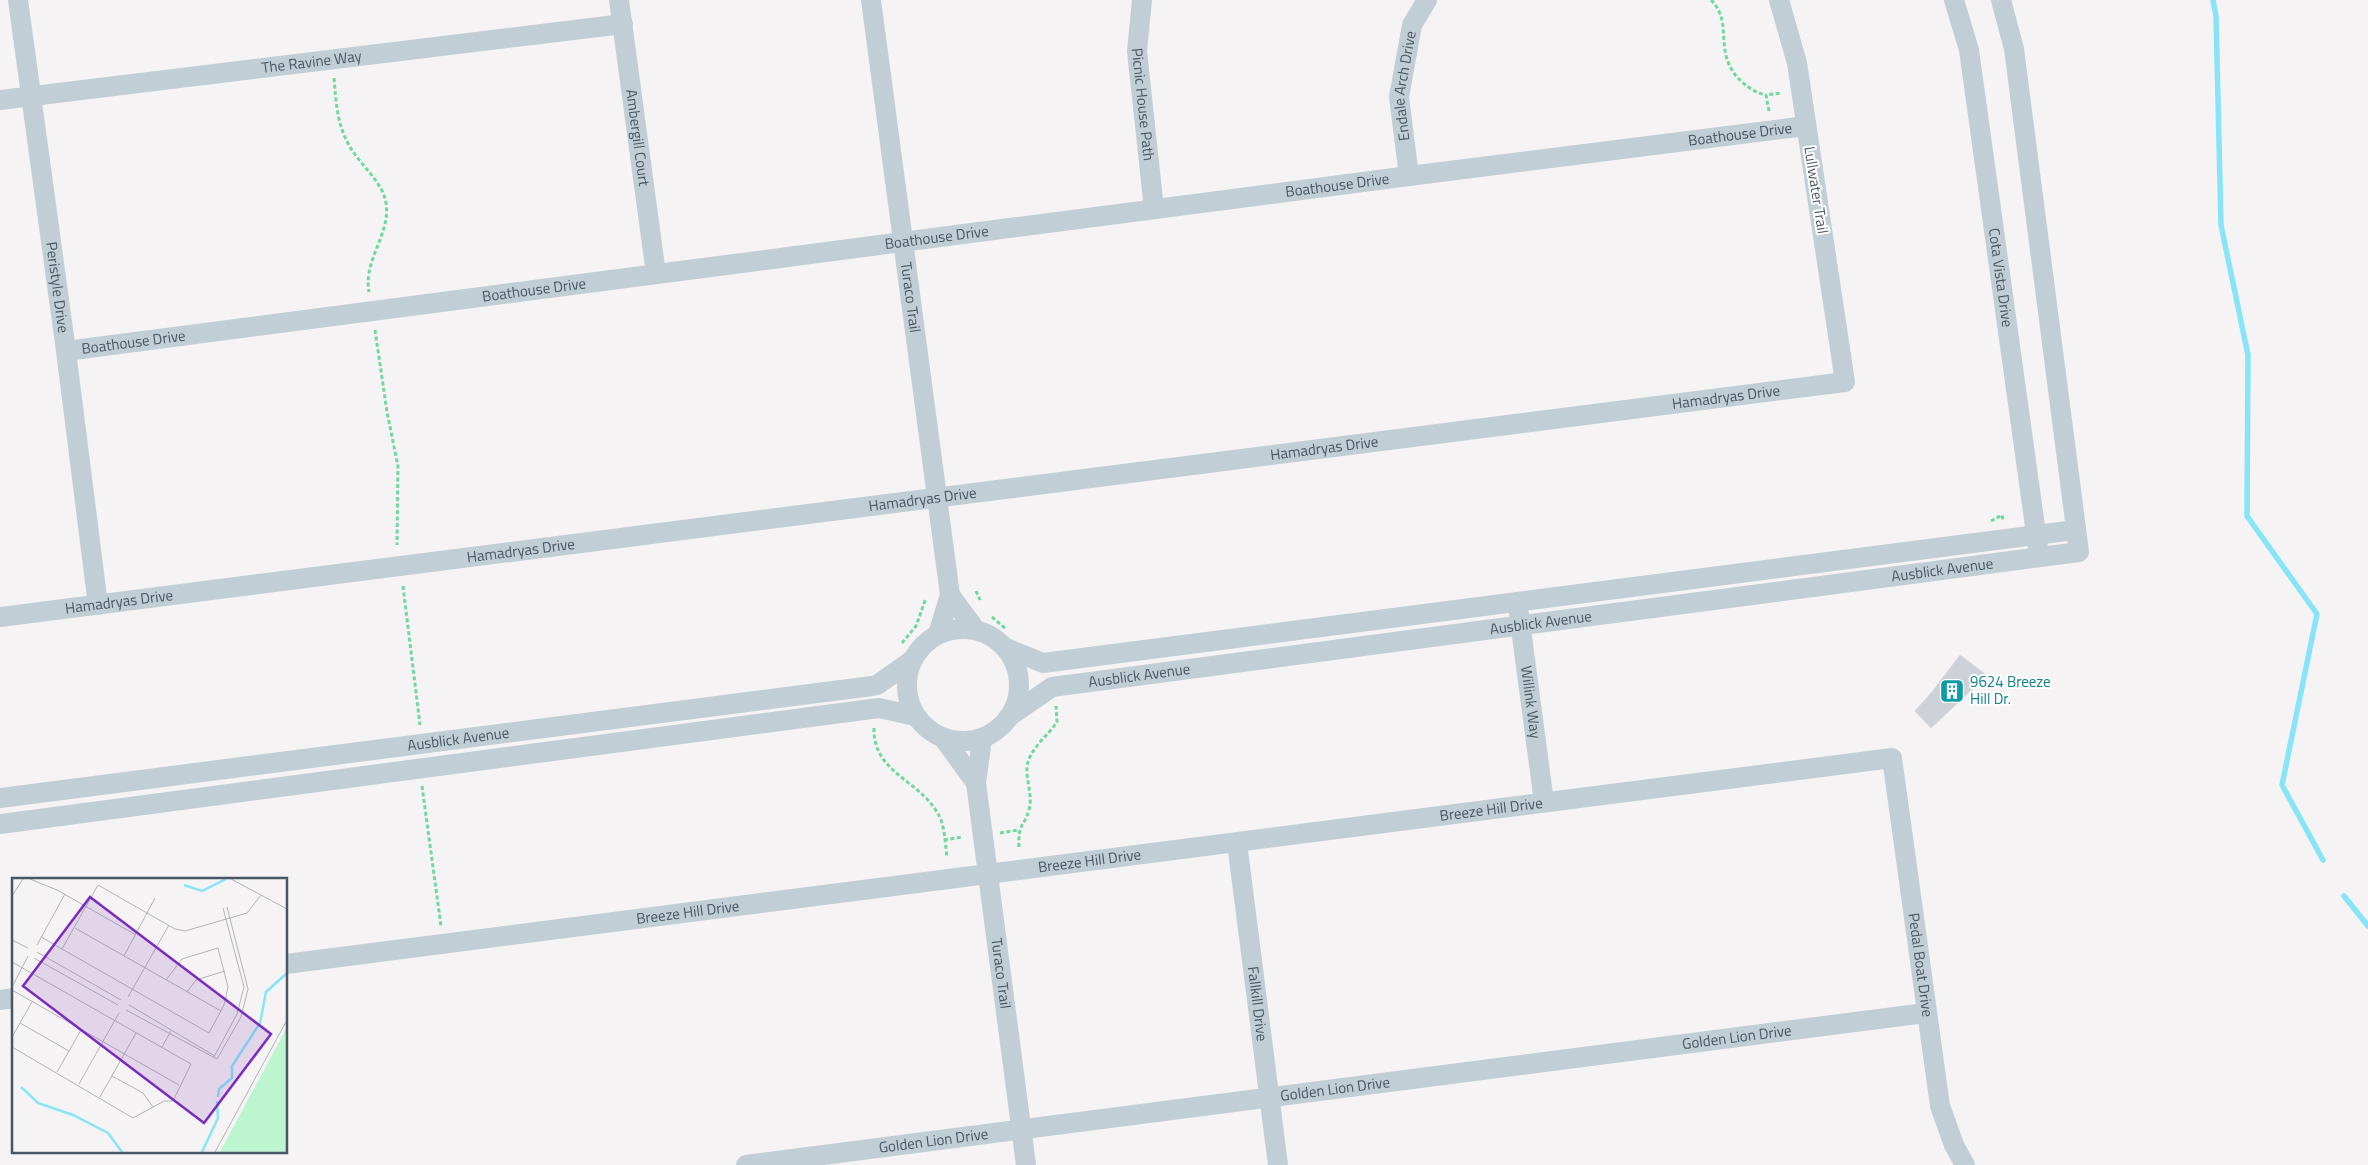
<svg xmlns="http://www.w3.org/2000/svg" width="2368" height="1165" font-family="'Titillium Web',sans-serif">
<rect width="100%" height="100%" fill="#f5f3f3"/>
<g fill="none" stroke-linecap="round" stroke-linejoin="round">
<path stroke="#87e5f7" stroke-width="5.5" d="M2213 0 2216 16 2221 225 2248 355 2247 516 2317 614 2282 785 2323 860
M2344 896 2368 926"/>
</g>
<path fill="#ced2d8" stroke="#d6d9df" d="M1960 655 1985 674 1981 681 1931 728 1915 711 1932 692Z"/>
<g fill="none" stroke-linecap="round" stroke-linejoin="round">
<path stroke="#71d8a1" stroke-width="3" stroke-dasharray="4 2.5" stroke-linecap="butt" d="M1711 0C1735 24 1711 53 1742 82 1750 89 1757 93 1766 95
M334 78C336 102 337 124 349 145 359 164 383 182 386 203 391 234 363 260 369 292
M1769 111 1766 95 1782 93
M375 330 387 412 398 466 397 545
M1991 521 2002 515 2003 520
M403 586 420 725
M976 591 980 600
M992 617 1006 629
M902 643 916 626 926 598
M874 728C873 772 917 779 937 812 945 824 945 843 947 857
M422 786 441 926
M1000 833 1018 830
M944 840 962 837
M1019 847C1018 823 1023 829 1029 810 1033 796 1026 781 1027 767 1029 749 1048 736 1057 722L1056 706"/>
<g stroke="#c2ced5" stroke-width="20">
<path id="s1" d="M18 0 66 351 98 605"/>
<path id="s2" d="M619 0 656 274"/>
<path id="s3" d="M871 0 950 595"/>
<path id="s4" d="M1142 0 1137 51 1154 209"/>
<path id="s5" d="M1954 0 1969 50 2038 548"/>
<path id="s6" d="M0 100 623 24"/>
<path id="s7" d="M1409 176 1399 97 1412 25 1427 0"/>
<path id="s8" d="M66 351 1409 176 1806 126"/>
<path id="s9" d="M1519 614 1544 802"/>
<path id="s10" d="M0 617 1845 382 1797 63 1779 0"/>
<circle cx="963" cy="685" r="56"/>
<path d="M938 634 950 595 975 629"/>
<path d="M1006 648 1043 663 2075 530"/>
<path id="s11" d="M1010 716 1052 687 2079 552 2014 49 2001 0"/>
<path d="M944 739 976 783 982 739"/>
<path id="s12" d="M976 783 1026 1165"/>
<path id="s13" d="M0 798 872 686 877 685 911 661"/>
<path d="M0 824 879 708 915 716"/>
<path id="s14" d="M1237 843 1278 1165"/>
<path id="s15" d="M286 964 1892 758 1940 1106 1954 1145 1965 1165"/>
<path d="M0 1000 14 998"/>
<path id="s16" d="M746 1165 1925 1013"/>
</g>
</g>
<defs>
<symbol id="building-square" viewBox="-11 -11 22 22"><rect x="-9" y="-9" width="18" height="18" rx="4" fill="#0f9aa8" stroke="#fff"/><path d="M-4-6H4V6H1V3H-1V6H-4ZM-2.5-4.3h1.7v1.8h-1.7ZM.8-4.3h1.7v1.8H.8ZM-2.5-1h1.7V.8h-1.7ZM.8-1h1.7V.8H.8Z" fill="#fff"/></symbol>
</defs>
<g fill-rule="evenodd">
<use href="#building-square" x="1938" y="677" width="28" height="28"/>
</g>
<g text-anchor="middle" stroke-width="4" stroke-linejoin="round" paint-order="stroke">
<g font-size="15" fill="#485763" stroke="#fff">
<text dy="5" stroke="none"><textPath href="#s6" startOffset="314">The Ravine Way</textPath></text>
<text dy="5" stroke="none"><textPath href="#s7" startOffset="91">Endale Arch Drive</textPath></text>
<text dy="5" stroke="none"><textPath href="#s4" startOffset="105">Picnic House Path</textPath></text>
<text dy="5" stroke="none"><textPath href="#s8" startOffset="1688">Boathouse Drive</textPath></text>
<text dy="5" stroke="none"><textPath href="#s2" startOffset="139">Ambergill Court</textPath></text>
<text dy="5" stroke="none"><textPath href="#s8" startOffset="1282">Boathouse Drive</textPath></text>
<text transform="translate(1816 190) rotate(81)" y="5">Lullwater Trail</text>
<text dy="5" stroke="none"><textPath href="#s8" startOffset="878">Boathouse Drive</textPath></text>
<text dy="5" stroke="none"><textPath href="#s5" startOffset="282">Cota Vista Drive</textPath></text>
<text dy="5" stroke="none"><textPath href="#s1" startOffset="290">Peristyle Drive</textPath></text>
<text dy="5" stroke="none"><textPath href="#s8" startOffset="472">Boathouse Drive</textPath></text>
<text dy="5" stroke="none"><textPath href="#s3" startOffset="300">Turaco Trail</textPath></text>
<text dy="5" stroke="none"><textPath href="#s8" startOffset="68">Boathouse Drive</textPath></text>
<text dy="5" stroke="none"><textPath href="#s10" startOffset="1740">Hamadryas Drive</textPath></text>
<text dy="5" stroke="none"><textPath href="#s10" startOffset="1335">Hamadryas Drive</textPath></text>
<text dy="5" stroke="none"><textPath href="#s10" startOffset="930">Hamadryas Drive</textPath></text>
<text dy="5" stroke="none"><textPath href="#s10" startOffset="525">Hamadryas Drive</textPath></text>
<text dy="5" stroke="none"><textPath href="#s11" startOffset="949">Ausblick Avenue</textPath></text>
<text dy="5" stroke="none"><textPath href="#s10" startOffset="120">Hamadryas Drive</textPath></text>
<text dy="5" stroke="none"><textPath href="#s11" startOffset="544">Ausblick Avenue</textPath></text>
<text dy="5" stroke="none"><textPath href="#s11" startOffset="139">Ausblick Avenue</textPath></text>
<text dy="5" stroke="none"><textPath href="#s9" startOffset="89">Willink Way</textPath></text>
<text dy="5" stroke="none"><textPath href="#s13" startOffset="462">Ausblick Avenue</textPath></text>
<text dy="5" stroke="none"><textPath href="#s15" startOffset="1215">Breeze Hill Drive</textPath></text>
<text dy="5" stroke="none"><textPath href="#s15" startOffset="810">Breeze Hill Drive</textPath></text>
<text dy="5" stroke="none"><textPath href="#s15" startOffset="405">Breeze Hill Drive</textPath></text>
<text dy="5" stroke="none"><textPath href="#s15" startOffset="1828">Pedal Boat Drive</textPath></text>
<text dy="5" stroke="none"><textPath href="#s12" startOffset="192">Turaco Trail</textPath></text>
<text dy="5" stroke="none"><textPath href="#s14" startOffset="162">Fallkill Drive</textPath></text>
<text dy="5" stroke="none"><textPath href="#s16" startOffset="999">Golden Lion Drive</textPath></text>
<text dy="5" stroke="none"><textPath href="#s16" startOffset="594">Golden Lion Drive</textPath></text>
<text dy="5" stroke="none"><textPath href="#s16" startOffset="189">Golden Lion Drive</textPath></text>
</g>
<g font-size="15" fill="#0d838f" stroke="#fff" text-anchor="start">
<text x="1970" y="687">9624 Breeze<tspan x="1970" dy="17">Hill Dr.</tspan></text>
</g>
</g>
<g transform="translate(12 878)">
<rect width="275" height="275" fill="#f5f3f3"/>
<path d="M275 149V274H208Z" fill="#bef5d1"/>
<path fill="none" stroke="#87e5f7" stroke-width="2.5" d="M172 7 190 13 214 1M9 209 26 225 61 237 96 255 110 274M206 219 207 211 220 200V188L248 145 254 114 275 95M190 274 206 240 205 223"/>
<path fill="none" stroke="#b0b5b9" stroke-width="1" d="M18 1 45 12 124 57M219 1 275 31M0 18 11 1M63 50 209 133M29 59 197 155 212 127 216 109 206 70 170 81 154 102M0 62 16 70M25 67 53 16M50 71 86 7 163 51 173 53 235 35 249 17M25 74 109 122M112 78 143 20M22 80 106 127M0 84 179 186 161 223H152L121 240 0 169M0 109 16 78M0 112 167 207M175 114 184 102 213 93M116 119 157 47M117 127 203 178M114 132 205 181 229 139 236 111 215 29M8 145 57 173M0 159 20 124M150 169 159 153M202 179 225 136 232 109 211 30M45 194 69 152M100 198 131 215 141 229M67 206 107 135M88 219 124 155M203 274 275 142"/>
<path fill="#7b2cbf" fill-opacity="0.15" stroke="#7b2cbf" stroke-width="2.5" d="M78 19 259 156 192 245 11 108Z"/>
<rect width="275" height="275" fill="none" stroke="#485763" stroke-width="2.5"/>
</g>
</svg>
